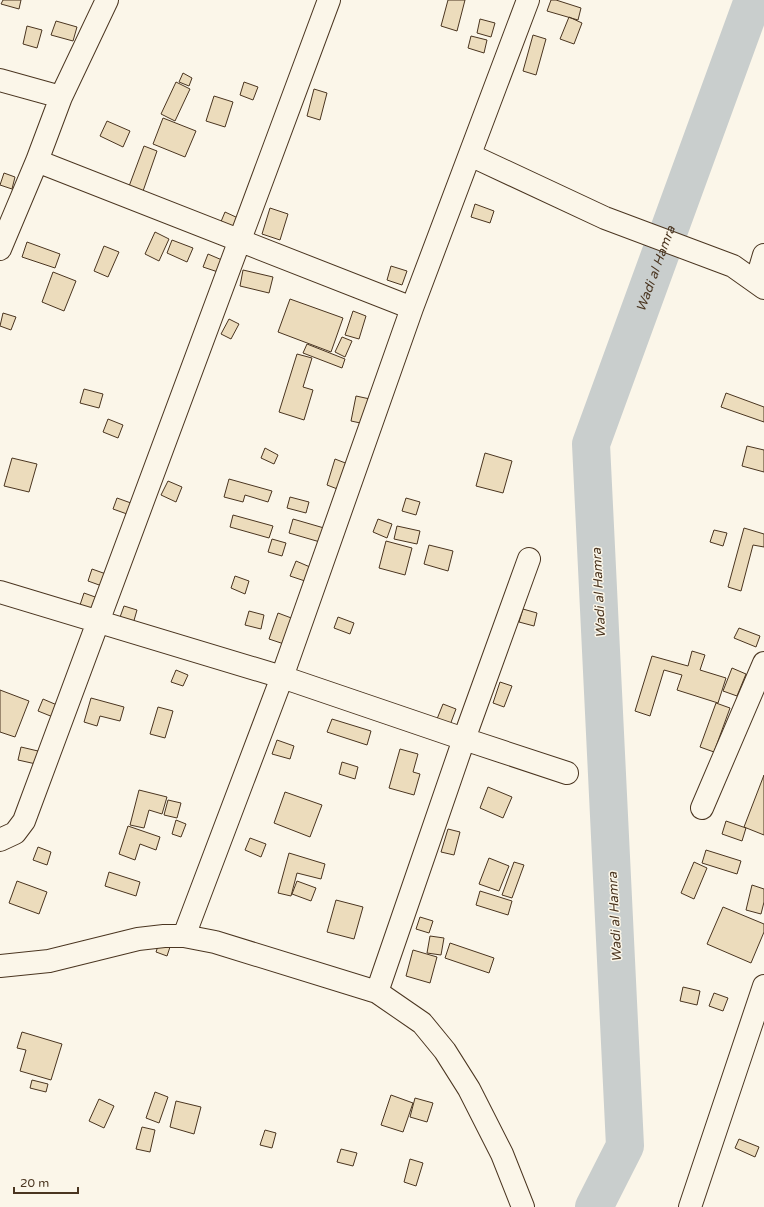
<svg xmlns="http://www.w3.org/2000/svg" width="764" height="1207" font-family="'Varela Round',sans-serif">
<rect width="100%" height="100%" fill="#fbf6e9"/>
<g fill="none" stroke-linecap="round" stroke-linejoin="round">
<path stroke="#c9cecd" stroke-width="38" id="s1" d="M594 1207 625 1146 591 444 753 0"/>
</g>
<path fill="#ecdcbc" stroke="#4a3520" d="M3 0H21L19 9 1 4Z
M448 0H465L457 31 441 26Z
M551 0H556L581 8 578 20 547 11Z
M569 17 582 23 574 44 560 39Z
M480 19 495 23 491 37 477 33Z
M56 21 77 27 73 41 51 35Z
M27 26 42 30 37 48 23 44Z
M533 35 546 39 536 75 523 71Z
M471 36 487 40 484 53 468 48Z
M183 73 192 78 189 86 179 82Z
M176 82 190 89 175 121 161 114Z
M244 82 258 87 253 100 240 95Z
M314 89 327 93 320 120 307 116Z
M214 96 233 102 225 127 206 121Z
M163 118 196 131 185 157 153 144Z
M107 121 130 131 123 147 100 136Z
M144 146 157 151 142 194 128 189Z
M4 173 15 177 12 189 0 185Z
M475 204 494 211 490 223 471 217Z
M270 208 288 214 280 240 262 234Z
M225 212 238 218 233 230 220 224Z
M155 232 169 239 159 261 145 254Z
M172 240 193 248 187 262 167 253Z
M27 242 60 254 55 268 22 257Z
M104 246 119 252 108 277 94 271Z
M208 254 222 260 218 272 203 267Z
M391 266 407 271 402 285 387 280Z
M243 270 273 277 269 293 240 286Z
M53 272 76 281 64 311 42 302Z
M290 299 343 318 331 352 278 332Z
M353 311 366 316 359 339 345 335Z
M3 313 16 317 11 330 0 326Z
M229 319 239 324 231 339 221 334Z
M342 337 352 341 345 357 335 352Z
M307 344 345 359 342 368 303 353Z
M297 354 312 358 303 387 313 390 304 420 279 412Z
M84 389 103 394 99 408 80 403Z
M726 393 764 407V422L721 407Z
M356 396 370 399 365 424 351 421Z
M108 419 123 425 118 438 103 432Z
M747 446 764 450V472L742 466Z
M265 448 278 455 274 464 261 458Z
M485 453 512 461 503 493 476 486Z
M12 458 37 464 29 492 4 486Z
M335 459 348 464 340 490 327 485Z
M229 479 272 491 268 502 245 495 243 502 224 497Z
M168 481 182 487 176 502 161 495Z
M290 497 309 502 306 513 287 508Z
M117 498 131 503 127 514 113 509Z
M406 498 420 502 416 515 402 511Z
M233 515 273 526 269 538 230 527Z
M293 519 324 528 320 542 289 533Z
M378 519 392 524 387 538 373 532Z
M397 526 420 531 417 544 394 539Z
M744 528 764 534V547L753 545 741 591 728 587Z
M714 530 727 533 723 546 710 542Z
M272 539 286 543 282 556 268 552Z
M386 541 412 548 405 575 379 568Z
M429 545 453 551 448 571 424 564Z
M296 561 310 567 305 581 290 576Z
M92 569 106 574 102 586 88 581Z
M235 576 249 581 245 594 231 588Z
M84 593 98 598 94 610 80 605Z
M124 606 137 610 133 624 119 620Z
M523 609 537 613 534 626 519 622Z
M249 611 264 615 261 629 245 625Z
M278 613 294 619 284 644 269 639Z
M338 617 354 623 350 634 334 628Z
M739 628 760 636 756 647 734 638Z
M692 651 705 655 700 670 726 678 718 703 677 690 682 675 664 670 650 716 635 711 652 656 688 666Z
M732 668 746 674 737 696 723 691Z
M176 670 188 675 183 686 171 682Z
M500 682 512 686 504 707 493 703Z
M0 690 29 701 15 737 0 732Z
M91 698 124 707 120 721 100 716 97 726 84 722Z
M43 699 57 705 53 717 38 711Z
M716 703 730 708 714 752 700 747Z
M443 704 456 709 450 725 437 719Z
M158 707 173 711 165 738 150 734Z
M332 719 371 731 367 745 327 732Z
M277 740 294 746 290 759 272 754Z
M21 747 38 751 36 764 18 760Z
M400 749 418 754 413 772 420 774 414 795 389 788Z
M342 762 358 767 355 779 339 774Z
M764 775V835L744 827Z
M488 787 512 797 503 818 480 808Z
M139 790 167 797 162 814 149 810 144 828 130 825Z
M285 792 322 805 310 837 274 823Z
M168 800 181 803 177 818 164 815Z
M176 820 186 824 181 837 172 834Z
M726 821 746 828 742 841 722 834Z
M128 826 160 837 156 850 140 844 135 860 119 854Z
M448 829 460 832 454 855 441 852Z
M250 838 266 844 261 857 245 850Z
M38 847 51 852 47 865 33 860Z
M706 850 741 861 737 874 702 863Z
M289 853 325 864 321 879 297 873 291 896 278 893Z
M489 858 509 866 499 891 479 884Z
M514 862 524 865 512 898 502 895Z
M694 862 707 868 694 899 681 893Z
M109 872 140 882 136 896 105 886Z
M17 881 47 892 39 914 9 903Z
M297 881 316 888 311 901 292 894Z
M752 885 764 889V902L761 914 746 910Z
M480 891 512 901 508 915 476 905Z
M336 900 363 907 354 939 327 932Z
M723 907 764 924V932L751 963 707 944Z
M420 917 433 921 429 933 416 929Z
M430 936 444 938 441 955 427 953Z
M160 940 171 944 167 956 156 952Z
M450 943 494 958 489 973 445 958Z
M413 950 437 957 430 983 406 976Z
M683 987 700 991 697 1005 680 1001Z
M714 993 728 998 723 1011 709 1006Z
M22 1032 62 1044 51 1080 20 1071 26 1050 17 1048Z
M32 1080 48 1084 46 1092 30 1088Z
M155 1092 168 1097 159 1123 146 1118Z
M391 1095 413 1103 403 1132 381 1125Z
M415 1098 433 1103 427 1122 410 1117Z
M99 1099 114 1106 104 1128 89 1121Z
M176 1101 201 1107 194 1134 170 1127Z
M142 1127 155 1130 150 1152 136 1149Z
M265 1130 276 1133 272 1148 260 1145Z
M739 1139 759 1147 755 1157 735 1148Z
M341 1149 357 1153 353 1166 337 1162Z
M410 1159 423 1163 416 1186 404 1182Z"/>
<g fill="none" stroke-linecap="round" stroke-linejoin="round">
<defs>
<path id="minor" d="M0 80 61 97
M470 155 605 218 733 266 764 288
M37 161 412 308
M0 249 37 161 61 97 107 0
M756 282 764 255
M0 592 282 677 464 739 567 773
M702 808 764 663
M0 840 15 833 24 821 329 0
M184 936 282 677 412 308 528 0
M0 966 49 961 138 939 164 936H184L215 942 377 992 422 1023 445 1051 469 1089 502 1154 523 1207
M377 992 464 739 529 559
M690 1207 764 986"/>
</defs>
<use href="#minor" stroke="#4a3520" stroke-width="24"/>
<use href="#minor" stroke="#fbf6e9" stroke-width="22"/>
</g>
<g text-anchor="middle" stroke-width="3" stroke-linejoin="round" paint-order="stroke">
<g font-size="13" font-style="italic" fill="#4a3520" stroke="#fbf6e9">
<text dy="5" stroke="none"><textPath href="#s1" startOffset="958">Wadi al Hamra</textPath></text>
<text transform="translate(598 593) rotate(-93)" y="5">Wadi al Hamra</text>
<text transform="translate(614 917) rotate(-93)" y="5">Wadi al Hamra</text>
</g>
</g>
<path d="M14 1187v6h64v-6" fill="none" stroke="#4a3520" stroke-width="2"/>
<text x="20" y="1187" font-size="12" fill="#4a3520" stroke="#fbf6e9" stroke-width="3" paint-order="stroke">20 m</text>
</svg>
